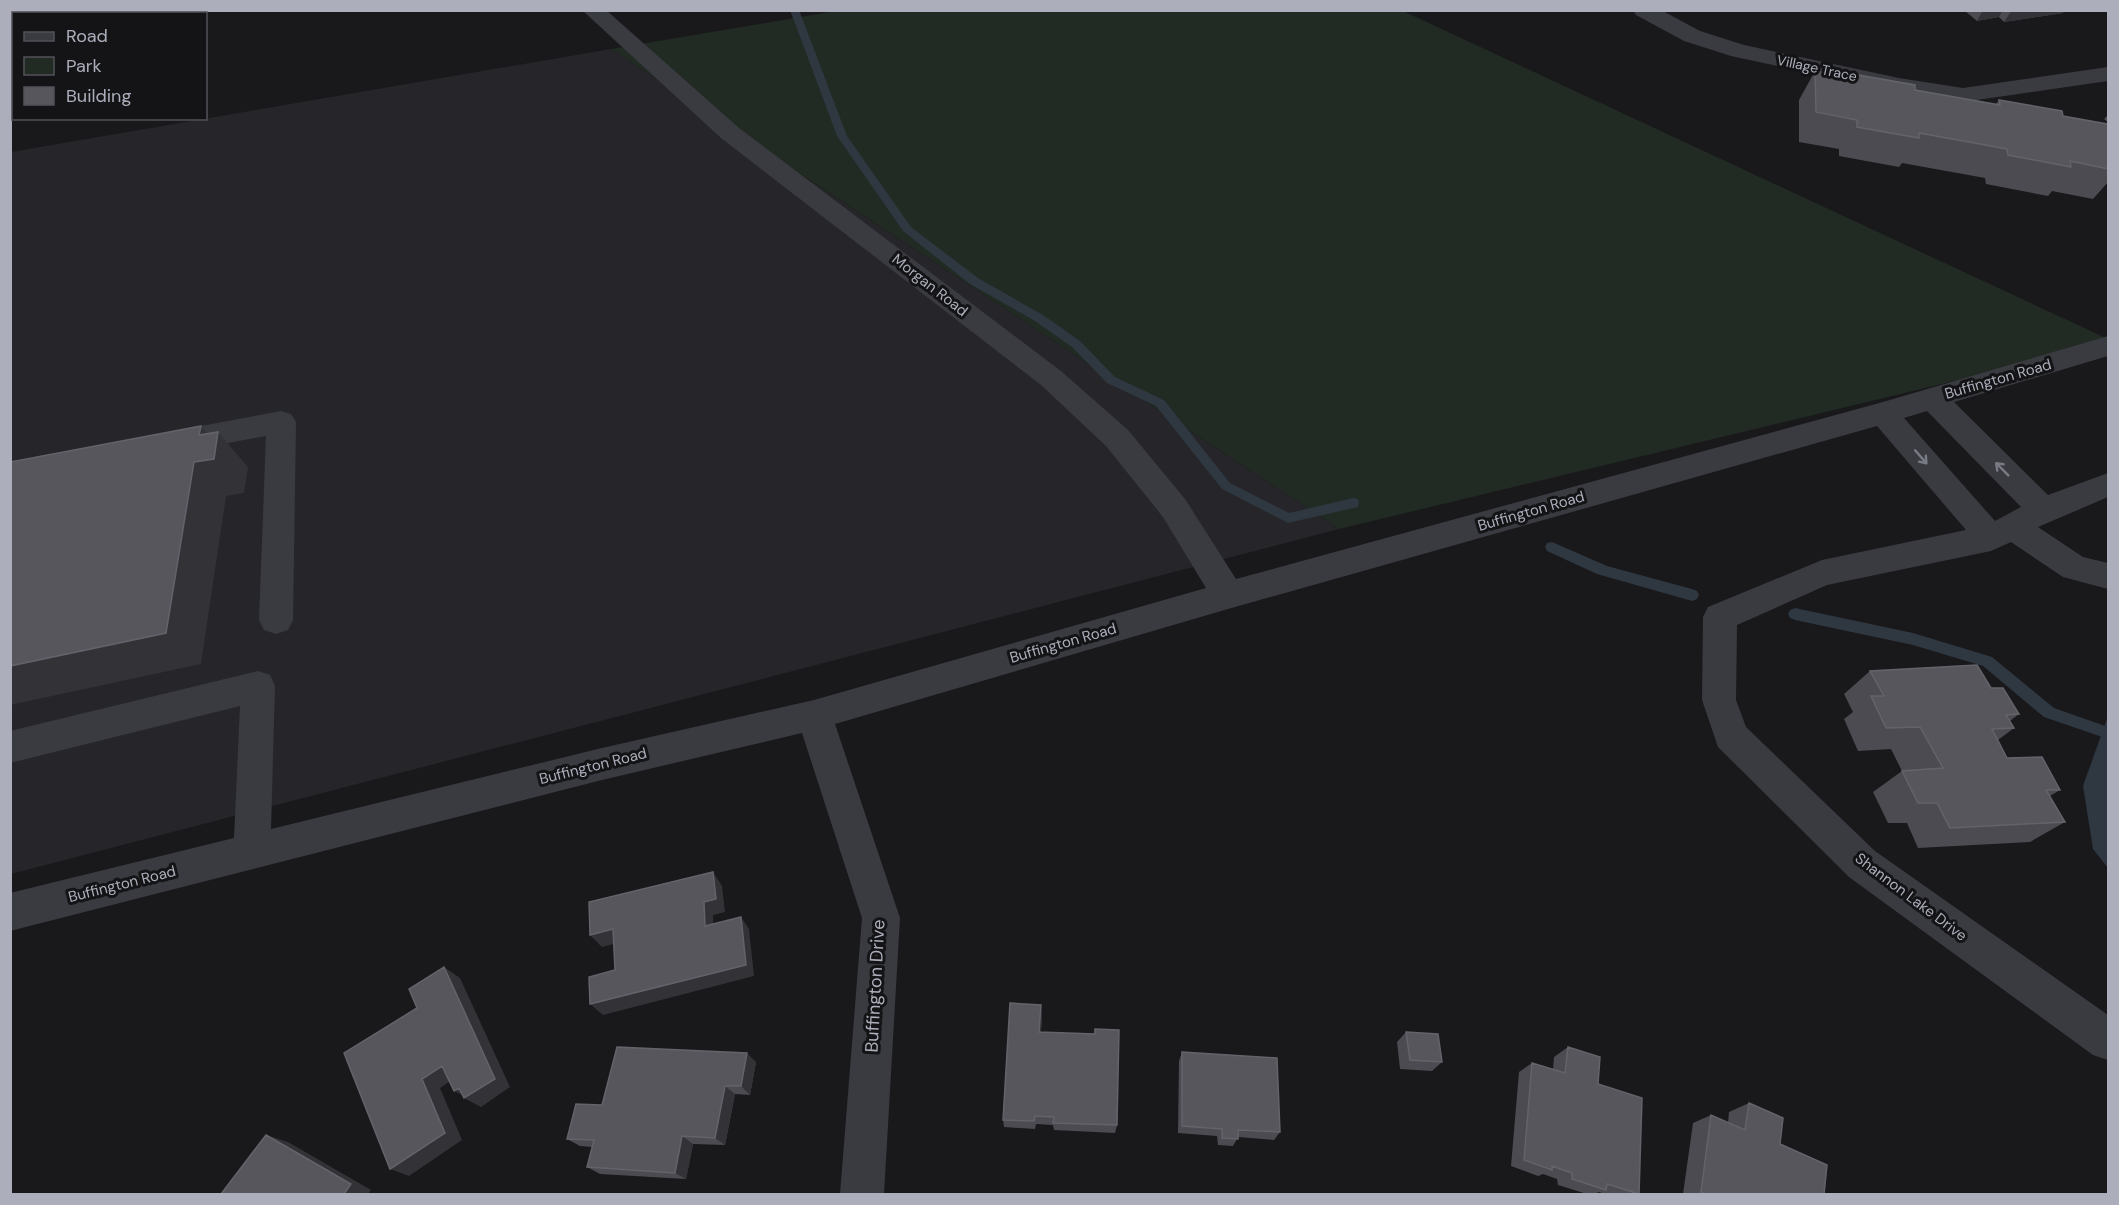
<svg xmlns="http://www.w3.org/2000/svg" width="2119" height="1205" font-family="'DM Sans',sans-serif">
<rect width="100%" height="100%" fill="#19191c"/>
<path fill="#262529" d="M611 49 1339 529 11 874V152Z"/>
<path fill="#212a23" d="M836 11H1403L2108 339V344L1339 529 611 49Z"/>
<path fill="#2f3740" d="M2108 716V868L2093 849 2083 786Z"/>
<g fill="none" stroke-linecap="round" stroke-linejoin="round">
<path fill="#2f3740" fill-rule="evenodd" d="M790 10H799L847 136 911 227 978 278 1043 315 1080 341 1115 377 1164 400 1230 483 1289 513 1353 498 1358 499 1359 503 1358 507 1288 523 1222 489 1156 406 1107 383 1072 347 1035 321 970 284 903 231 837 136Z
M1552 542 1607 566 1692 589 1697 591 1699 595 1697 599 1692 601 1597 574 1547 551 1545 547 1547 543Z
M1795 608 1913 633 1992 657 2054 708 2108 727V739L2044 717 1983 666 1913 645 1795 620 1790 618 1788 614 1790 610Z"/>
<path fill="#3a3b41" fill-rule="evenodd" d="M10 10H39L36 14H14V19H10Z
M582 10H606L739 128 1061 371 1128 430 1185 499 1236 579 1883 402 2108 336V356L1954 402 2048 495 2108 473V497L2038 527 2083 557 2108 563V589L2063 577 2011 542 1991 551 1827 585 1737 625 1736 700 1746 727 1875 851 2108 1015V1060L2093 1055 1849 877 1718 747 1702 700 1703 617 1708 607 1822 560 1966 530 1877 426 1228 609 835 724 900 918 884 1194H840L862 918 802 733 602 780 10 931V893L234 838 240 706 10 763V731L258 671 270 675 275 686 271 829 602 748 814 700 1206 588 1163 517 1106 446 1041 385 721 138ZM1927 411 2021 507 1995 521 1904 418Z
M1633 10H1661L1700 31 1744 45 1899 78 1963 88 2108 67V81L1963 102 1899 92 1731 56 1684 41 1636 15Z
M281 411 291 414 296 422 293 620 288 630 276 634 264 630 259 620 266 436 174 453 163 450 159 442 163 434 174 431Z"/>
</g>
<path fill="#4b4b51" d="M1964 10H2064L2063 13 2004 22 1999 17 1977 21Z
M1815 71 1856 79 1858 75 1915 90 1996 104 1999 100 2063 116 2109 131V181L2093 199 2052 191 2048 196 1986 184 1985 178 1902 163 1899 167 1839 156V149L1799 142V100Z
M2109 114V123L2104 119Z
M1870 671 1991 688 2019 714 2010 721 2014 728 1998 740 2007 758 2060 790 2050 796 2065 822 2030 842 1918 848 1907 823H1888L1873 792 1902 771 1891 749 1858 751 1844 719 1853 712 1844 694Z
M1042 1016 1041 1032 1094 1034 1095 1029 1117 1125 1115 1133 1054 1130 1053 1125 1036 1124 1035 1129 1004 1127 1003 1120Z
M1406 1032 1442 1062 1432 1071 1400 1069 1397 1042Z
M1568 1047 1598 1084 1639 1194H1605L1599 1192 1594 1194H1587L1558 1185 1557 1179 1543 1174 1538 1176 1511 1166 1519 1072 1532 1063 1553 1070 1554 1057Z
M1182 1052 1280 1132 1274 1140 1238 1137 1233 1146 1218 1145 1217 1136 1178 1133 1179 1061Z
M756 1062 750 1095 735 1094 725 1145 693 1144 686 1179 600 1174 587 1167 592 1147 580 1146 567 1139 602 1105Z
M1749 1103 1780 1144 1824 1194H1683L1693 1123 1711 1115 1728 1123 1729 1112Z"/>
<path fill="#333337" d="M1983 10H2003L1999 17 1977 21Z
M2012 10H2064L2063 13 2004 22Z
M10 13 14 17V72L10 78Z
M201 426 216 443 218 432 248 467 244 493 226 496 201 664 10 705V666L199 435Z
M713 872 722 886 725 912 713 915 714 938 705 926 704 902Z
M741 917 749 929 754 976 603 1015 590 1004Z
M613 929 625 941 602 947 590 935Z
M444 967 460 978 510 1087 481 1107 464 1098 466 1097 454 1091Z
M1041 1005 1042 1016 1040 1041 1039 1032Z
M747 1053 756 1062 750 1095 741 1086Z
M442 1066 459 1075 440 1088 462 1140 409 1176 390 1169 422 1079Z
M725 1086 735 1094 725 1145 715 1138Z
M266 1135 288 1142 371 1190 368 1194H344Z
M682 1136 693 1144 686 1179 675 1173Z"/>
<path fill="#56565c" stroke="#63646b" stroke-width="1.5" d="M1815 71 1858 79V75L1915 85V90L2000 105 1999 100 2062 111 2063 116 2107 124 2109 131V169L2070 161 2071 167 2008 155 2007 149 1919 133V138L1857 127V120L1816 112Z
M201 426 199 435 218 432 214 459 194 462 166 633 10 666V462Z
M1977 665 1991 688H2003L2019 714 2006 715 2014 728 1992 729 2007 758 2042 757 2060 790H2046L2065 822 1950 828 1937 803H1918L1902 771 1943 768 1920 727 1886 728 1871 696H1884L1870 671Z
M713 872 716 899 704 902 705 926 741 917 746 965 590 1004 589 977 615 970 613 929 590 935 589 902Z
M444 967 495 1079 464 1098 459 1088 454 1091 442 1066 422 1079 445 1133 390 1169 344 1053 417 1008 409 989Z
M1010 1003 1041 1005 1039 1032 1095 1034V1029L1119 1030 1117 1125 1053 1123 1054 1117 1035 1116 1034 1121 1003 1120Z
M1406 1032 1438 1034 1442 1062 1410 1060Z
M617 1047 747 1053 741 1086H725L715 1138 682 1136 675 1173 587 1167 594 1140 567 1139 576 1104 602 1105Z
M1568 1047 1600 1057 1598 1084 1642 1098 1639 1194 1607 1184 1606 1190 1572 1179V1173L1552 1166V1170L1524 1160 1532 1063 1565 1073Z
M1182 1052 1277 1058 1280 1132 1238 1130V1139L1222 1138V1129L1182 1126Z
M1749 1103 1783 1118 1780 1144 1827 1165 1824 1194H1707L1701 1192 1711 1115 1745 1130Z
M266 1135 351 1184 344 1194H221Z"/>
<defs><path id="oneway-shaft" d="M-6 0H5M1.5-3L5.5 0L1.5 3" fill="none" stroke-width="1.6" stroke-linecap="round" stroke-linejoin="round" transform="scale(1.5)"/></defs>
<g stroke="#797b84">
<use href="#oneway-shaft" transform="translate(1921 457) rotate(49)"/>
<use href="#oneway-shaft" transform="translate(2002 469) rotate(-135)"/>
</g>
<g text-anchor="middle" stroke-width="6" stroke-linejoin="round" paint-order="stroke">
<g font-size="14" fill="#acafbb" stroke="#141417">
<text transform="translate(1817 68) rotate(12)" y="5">Village Trace</text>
</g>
<g font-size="15" fill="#acafbb" stroke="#141417">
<text transform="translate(930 285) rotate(38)" y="5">Morgan Road</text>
<text transform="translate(1998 379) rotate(-16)" y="5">Buffington Road</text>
<text transform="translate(1531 511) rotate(-16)" y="5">Buffington Road</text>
<text transform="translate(1063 643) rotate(-16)" y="5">Buffington Road</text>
<text transform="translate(593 766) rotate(-14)" y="5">Buffington Road</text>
<text transform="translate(122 884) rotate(-14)" y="5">Buffington Road</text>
<text transform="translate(1911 897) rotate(37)" y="5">Shannon Lake Drive</text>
</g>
<g font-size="18" fill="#acafbb" stroke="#141417">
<text transform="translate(875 986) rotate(-87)" y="6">Buffington Drive</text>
</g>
</g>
<rect width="2119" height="1205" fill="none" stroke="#acafbb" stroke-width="24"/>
<rect x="12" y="12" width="195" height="108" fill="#141417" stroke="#515259" stroke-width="1.5"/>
<rect x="24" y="32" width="30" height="9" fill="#3a3b41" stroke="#515259" stroke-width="1.5"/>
<text x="66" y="42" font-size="18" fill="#acafbb">Road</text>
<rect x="24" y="57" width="30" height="18" fill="#212a23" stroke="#515259" stroke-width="1.5"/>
<text x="66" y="72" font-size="18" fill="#acafbb">Park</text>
<rect x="24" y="87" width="30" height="18" fill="#56565c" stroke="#515259" stroke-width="1.5"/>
<text x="66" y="102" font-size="18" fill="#acafbb">Building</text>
</svg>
